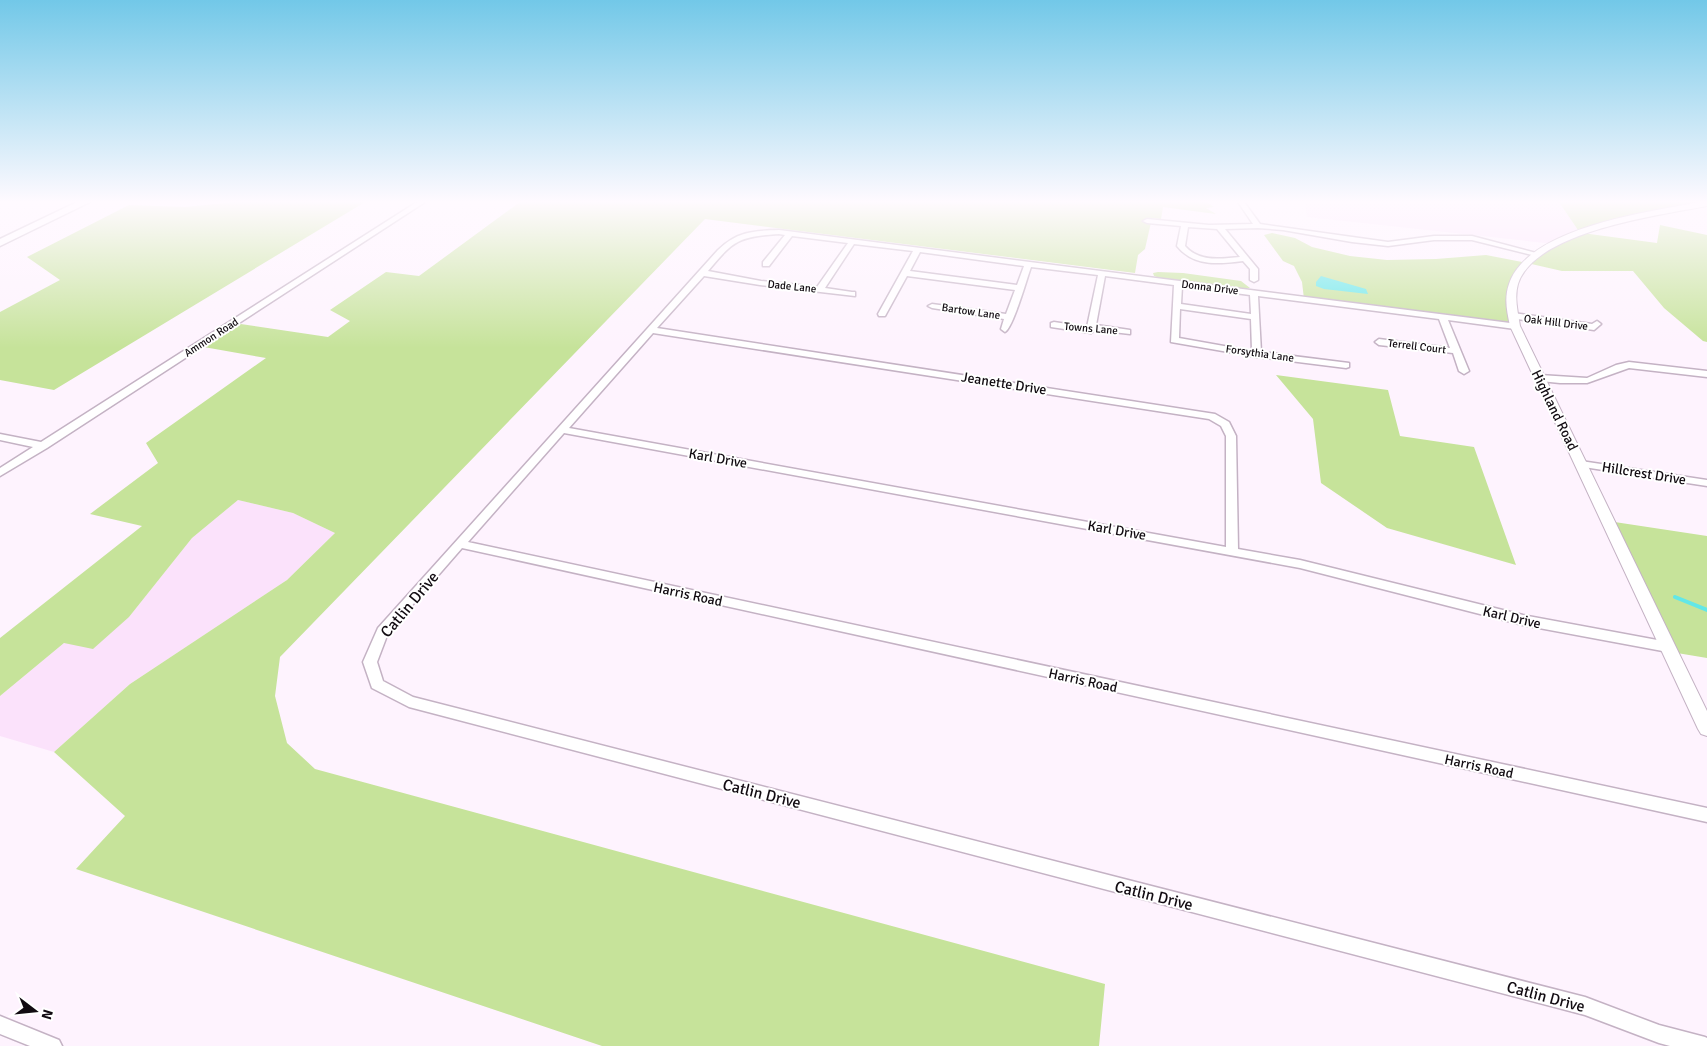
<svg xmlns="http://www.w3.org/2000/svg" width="1707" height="1046" font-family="Signika,sans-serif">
<rect width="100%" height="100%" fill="#fef3fe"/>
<path fill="#fbe2fb" d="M1305 202H1559L1580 233 1555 244 1307 217Z
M238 500 293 513 335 533 287 580 130 684 54 752 0 736V696L64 643 129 617 192 538Z"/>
<path fill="#c6e39a" d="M235 202H365L54 390 0 380V312L60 280 27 257 129 205 185 207Z
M520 202H1207L1214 207 1206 208 1216 214 1163 207 1161 219 1152 218 1145 249 1138 255 1135 273 705 219 280 657 275 696 287 743 315 769 1105 984 1099 1046H602L76 869 125 816 54 752 130 684 287 580 335 533 293 513 238 500 192 538 129 617 93 649 64 643 0 696V638L142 526 90 514 158 463 146 443 266 358 198 346 234 323 328 337 350 321 330 310 386 272 419 276Z
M1559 202H1707V203L1601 226 1582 233 1657 243 1660 225 1707 235V342L1703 341 1664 308 1633 271H1562L1527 263 1516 278 1515 326 1304 299 1302 282 1294 266 1283 261 1264 235 1272 233 1295 238 1312 247 1350 256 1387 260 1436 259 1486 255 1527 263 1538 252 1580 233Z
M1158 272 1183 273 1241 281 1250 288 1238 289 1163 279 1154 276 1153 273Z
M1276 375 1388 390 1400 436 1474 447 1516 565 1387 528 1321 483 1313 419Z
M1608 521 1707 536V658L1671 652Z"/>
<path fill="#62e7e7" d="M1321 276 1366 289 1368 294 1324 289 1316 286V282Z"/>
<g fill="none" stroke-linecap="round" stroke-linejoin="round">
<path stroke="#62e7e7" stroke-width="4" d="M1675 597 1707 610"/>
<defs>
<path id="minor" d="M417 202H425L47 448 0 476V468L33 447 0 440V434L41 442Z
M1238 202H1244L1260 224 1388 242 1434 236H1472L1540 254 1536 256 1472 240H1434L1388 246 1352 242 1283 230 1258 228 1225 229 1258 269V280L1254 282 1250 280V269L1243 261C1219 264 1194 267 1177 246L1181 226 1147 223 1143 221 1147 219 1209 225 1253 224ZM1188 227 1217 229 1240 257C1220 259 1199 262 1185 246Z
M779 230 1518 324 1519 326 1515 329 1448 320 1469 371 1464 374 1459 371 1453 353 1379 345 1375 342 1379 339 1450 348 1439 319 1258 296 1261 352 1349 363V367L1346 368 1257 357 1171 342 1174 285 1105 276 1096 325 1130 330V334L1095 330 1091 333 1051 327V323L1054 322 1087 327 1098 275 1031 267C1027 278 1013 328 1005 332L1001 329 1004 319 932 308 928 306 932 304 1006 314 1015 290 907 276 885 316H879L878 314 913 251 854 244 825 288 852 292H855V296L760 285 704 276 657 328 1215 414 1229 422 1236 436 1238 549 1300 560 1523 615 1668 642 1673 644 1674 647 1673 650 1668 652 1523 625 1300 568 564 433 468 542 1707 808V822L462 548 388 633 377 662 383 681 413 697 1585 997 1659 1025 1705 1037 1707 1038V1046H1670L1659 1043 1585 1015 409 707 372 688 363 662 378 628 718 250C738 231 753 231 779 230ZM779 234 785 235 763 262V266H769L792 236 848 243 817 287 761 281 708 271C734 240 738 237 779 234ZM920 252 1024 266 1017 285 910 271ZM1182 286 1250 295 1251 314 1181 304ZM1180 309 1251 319 1252 351 1179 338ZM653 333 1209 419 1221 426 1226 436V547L569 428Z
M1513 313 1592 324 1597 321 1601 324 1594 330 1510 318V314Z
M1629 362 1707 371V377L1629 368 1587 383H1560L1540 381 1535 378 1540 375 1587 378 1616 365Z
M1581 461 1707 480V486L1577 466 1576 464Z
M0 1016 59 1040 62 1046H30L0 1034Z"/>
<path id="tertiary" d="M1700 202H1707V206C1660 215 1535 231 1518 284 1514 298 1518 312 1520 326L1707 711V736L1701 734 1698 729 1510 326C1507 312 1504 298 1509 284 1528 227 1649 212 1700 202Z"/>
<path id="secondary" d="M77 202H90L0 246V239Z"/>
</defs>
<use href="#minor" stroke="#c4b2c4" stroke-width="3"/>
<use href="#tertiary" stroke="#c4b2c4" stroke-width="2"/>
<use href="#secondary" stroke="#c4b2c4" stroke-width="3"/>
<use href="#minor" fill="#fff" fill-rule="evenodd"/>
<use href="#tertiary" fill="#fff" fill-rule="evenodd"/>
<use href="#secondary" fill="#fff" fill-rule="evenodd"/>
</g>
<linearGradient id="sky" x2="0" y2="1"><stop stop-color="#72c8e8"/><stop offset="0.58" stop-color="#fffaff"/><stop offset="1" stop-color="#fffaff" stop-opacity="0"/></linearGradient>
<rect width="1707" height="348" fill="url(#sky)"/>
<g text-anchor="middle" stroke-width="4" stroke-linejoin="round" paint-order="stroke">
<g font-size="11" fill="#110b11" stroke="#fff">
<text transform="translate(792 286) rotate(6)" y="4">Dade Lane</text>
<text transform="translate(1210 287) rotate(7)" y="4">Donna Drive</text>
<text transform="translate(971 311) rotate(8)" y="4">Bartow Lane</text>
<text transform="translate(1556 322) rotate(7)" y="4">Oak Hill Drive</text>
<text transform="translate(1091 328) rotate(5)" y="4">Towns Lane</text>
<text transform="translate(211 337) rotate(-33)" y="4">Ammon Road</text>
<text transform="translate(1417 346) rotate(7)" y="4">Terrell Court</text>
<text transform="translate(1260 353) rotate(8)" y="4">Forsythia Lane</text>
</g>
<g font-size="14" fill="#110b11" stroke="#fff">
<text transform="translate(1004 383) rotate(9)" y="5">Jeanette Drive</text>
<text transform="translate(1555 410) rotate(64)" y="5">Highland Road</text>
<text transform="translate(718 458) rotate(10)" y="5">Karl Drive</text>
<text transform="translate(1644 473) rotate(9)" y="5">Hillcrest Drive</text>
<text transform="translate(1117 530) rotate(10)" y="5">Karl Drive</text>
<text transform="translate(688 594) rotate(12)" y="5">Harris Road</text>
<text transform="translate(1512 617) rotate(13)" y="5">Karl Drive</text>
<text transform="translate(1083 680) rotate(12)" y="5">Harris Road</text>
<text transform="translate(1479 766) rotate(12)" y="5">Harris Road</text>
</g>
<g font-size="16" fill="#110b11" stroke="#fff">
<text transform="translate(409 604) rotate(-50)" y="6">Catlin Drive</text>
<text transform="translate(762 793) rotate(14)" y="6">Catlin Drive</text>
<text transform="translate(1154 895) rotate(14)" y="6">Catlin Drive</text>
<text transform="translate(1546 996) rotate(15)" y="6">Catlin Drive</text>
</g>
</g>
<g transform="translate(35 1011) rotate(106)" stroke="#ffffff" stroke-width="4" paint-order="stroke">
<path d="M0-4L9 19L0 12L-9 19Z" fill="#110b11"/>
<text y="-8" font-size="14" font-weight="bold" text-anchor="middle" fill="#110b11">N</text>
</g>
</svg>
